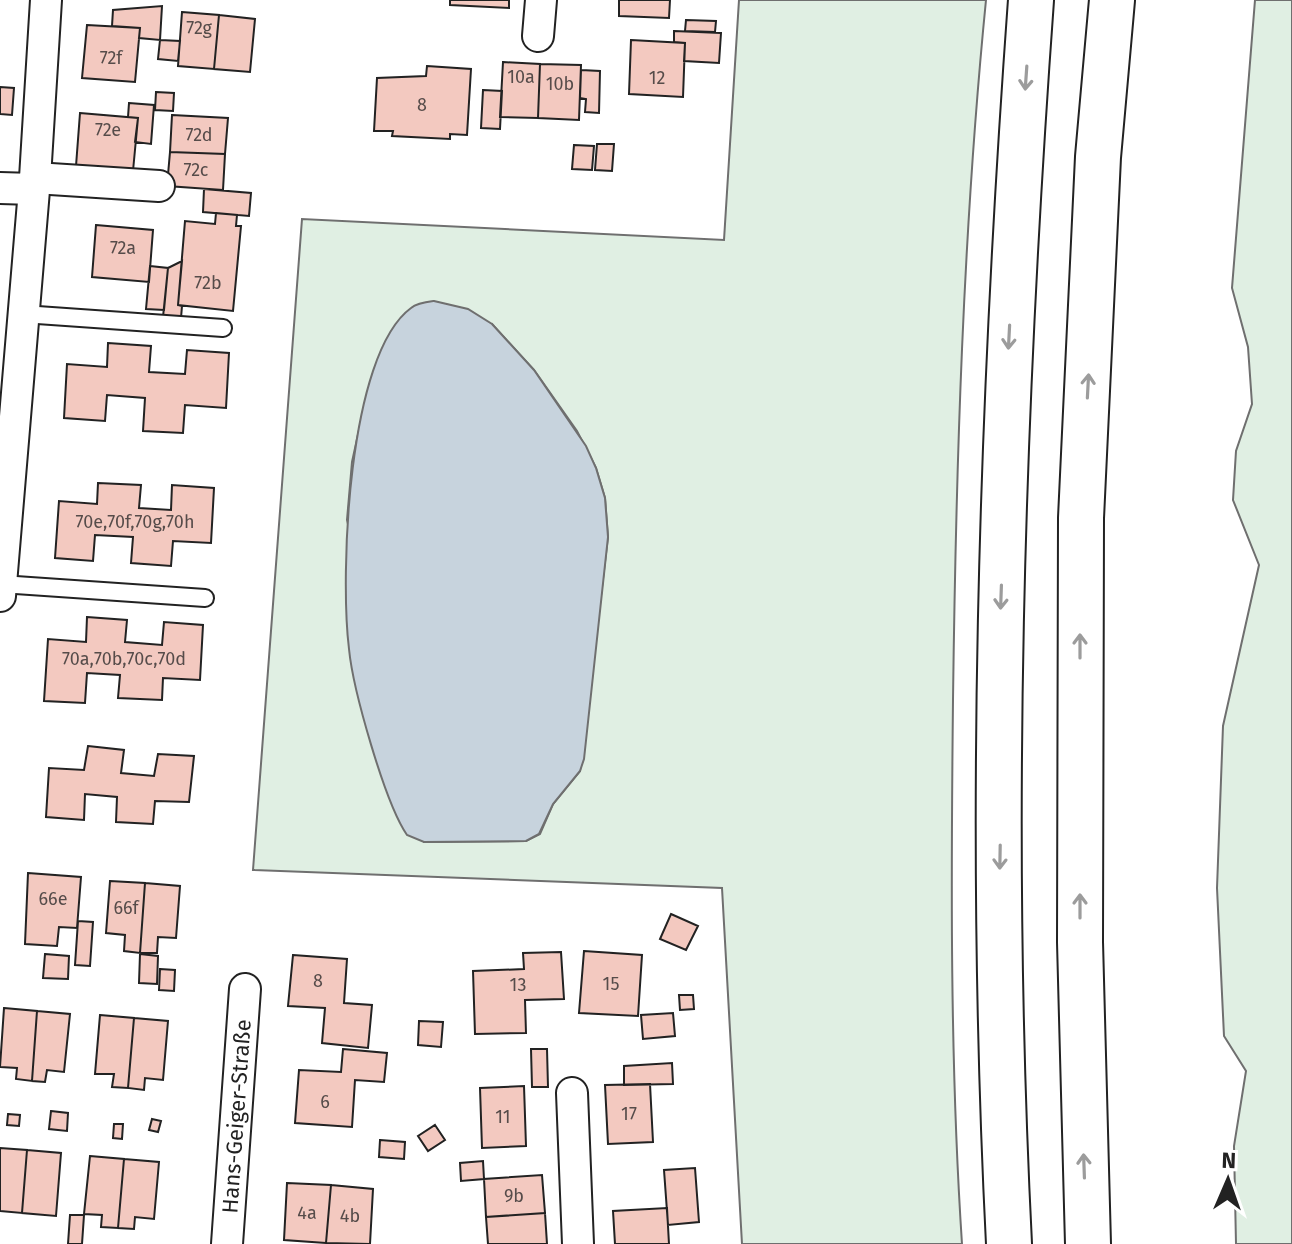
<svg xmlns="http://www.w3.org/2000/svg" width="1292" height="1244" font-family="'Fira Sans',sans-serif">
<rect width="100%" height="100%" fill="#fff"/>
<path fill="#e0efe3" stroke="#6f6f6f" stroke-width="2" fill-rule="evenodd" d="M739 0H986C963 232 956 466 953 700 951 881 950 1063 962 1244H742L722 888 253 870 302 219 724 240ZM492 324 534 370 577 431 596 468 605 498 608 537 580 771 553 804 540 834 526 841 424 842 347 520 352 462 366 398Z
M1255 0H1292V1244H1236L1234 1146 1246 1071 1224 1036 1217 888 1223 726 1259 565 1233 500 1236 451 1252 404 1248 347 1232 288Z"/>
<path fill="#c7d3dd" stroke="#6f6f6f" stroke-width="2" d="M434 301 468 309 492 324 534 370 586 446 596 468 605 498 608 537 584 759 580 771 553 804 539 834 526 841 424 842 407 835C385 803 353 690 349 649 340 576 347 355 411 308 417 303 426 302 434 301Z"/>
<path fill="#f3c9c0" stroke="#222" stroke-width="2" d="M450 0H509V8L450 5Z
M619 0H670L669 18 619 16Z
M162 6 160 40 139 38 140 28 112 26 113 10Z
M182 12 219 15 214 69 178 66Z
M219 15 255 19 250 72 214 69Z
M686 20 716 21 715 32 685 31Z
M87 25 140 28 135 82 82 78Z
M674 31 721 33 719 63 684 61 685 43 674 42Z
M160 40 180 41 178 61 158 59Z
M631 40 685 43 683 97 629 94Z
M503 62 540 64 538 118 500 117Z
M540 64 581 65 579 120 538 118Z
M427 66 471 69 467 135 450 134V139L392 136 393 131H374L377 78 426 76Z
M581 70 600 71 599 113 585 112 586 99 580 98Z
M0 87 14 88 12 115 0 114Z
M483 90 502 91 500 129 481 128Z
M156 92 174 93 173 111 155 110Z
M129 103 154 105 151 144 135 142 138 118 128 117Z
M80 113 138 118 133 171 76 166Z
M172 115 228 118 225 154 170 152Z
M597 144H614L612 171 595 170Z
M574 145 594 146 592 170 572 169Z
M170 152 225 154 223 190 167 186Z
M204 189 251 193 249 216 203 212Z
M216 213 237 215 236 226H241L233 311 178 305 185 221 215 224Z
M96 225 153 230 149 282 92 277Z
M182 261 178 305 182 306 181 318 163 317 168 268Z
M150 266 168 268 164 310 146 309Z
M108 343 151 346 149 372 185 374 187 350 229 353 226 408 185 405 183 433 143 431 145 398 107 395 105 421 64 418 67 364 107 367Z
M98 483 141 485 139 508 171 510 172 485 214 488 211 543 173 541 171 566 131 563 133 537 95 535 93 561 55 558 59 501 97 504Z
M87 617 127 620 125 642 162 645 164 622 203 625 200 680 163 678 162 700 118 698 120 675 87 673 85 703 44 701 48 639 86 642Z
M88 746 124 750 121 773 154 776 158 754 194 756 189 802 155 801 153 824 116 822 117 797 85 794 84 820 46 817 49 768 84 770Z
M28 873 81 877 77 928 59 927 57 946 25 944Z
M110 881 145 883 140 953 124 951 125 935 106 933Z
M145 883 180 886 176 938 158 937 157 953H140Z
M671 914 698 926 686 950 660 939Z
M78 921 93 922 90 966 75 965Z
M584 951 642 955 638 1016 579 1013Z
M561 952 564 999 525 1000 526 1033 475 1034 473 971 524 969 523 953Z
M45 954 69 956 68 979 43 978Z
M140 954 158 956 157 984 139 983Z
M293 955 347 959 344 1003 372 1005 368 1048 322 1043 325 1008 288 1006Z
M160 969 175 970 174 991 159 990Z
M679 995H693L694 1009 680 1010Z
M4 1008 37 1011 32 1081 16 1079 17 1068 0 1067Z
M37 1011 70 1014 64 1072 47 1070 45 1082 32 1081Z
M673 1013 675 1036 643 1039 641 1015Z
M100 1015 134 1018 128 1088 112 1087 114 1074H95Z
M134 1018 168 1021 163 1080 145 1078 144 1090 128 1088Z
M419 1021 443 1022 441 1047 418 1045Z
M343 1049 387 1053 384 1082 355 1080 352 1127 295 1123 299 1070 341 1072Z
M531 1049H547L548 1087H532Z
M672 1063 673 1084 624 1085V1066Z
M650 1084 653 1142 608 1144 605 1085Z
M524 1086 526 1146 482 1148 480 1088Z
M51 1111 68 1113 67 1131 49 1129Z
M8 1114 20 1115 19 1126 7 1125Z
M152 1119 161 1121 158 1132 149 1130Z
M114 1124H123L122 1139 113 1138Z
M435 1125 445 1140 428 1151 418 1136Z
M380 1140 405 1142 404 1159 379 1157Z
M0 1148 27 1150 22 1213 0 1211Z
M27 1150 61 1153 56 1216 22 1213Z
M90 1156 124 1159 118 1228 101 1227 102 1215 84 1214Z
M124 1159 159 1162 154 1219 135 1217 134 1229 118 1228Z
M483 1161 484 1179 461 1181 460 1163Z
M695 1168 699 1222 668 1225 664 1170Z
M542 1175 545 1213 486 1217 484 1179Z
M287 1183 331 1185 326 1243 284 1240Z
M331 1185 373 1189 370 1244 326 1243Z
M667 1208 669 1244H615L613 1211Z
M545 1213 547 1244H488L486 1217Z
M70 1215H84L82 1244H68Z"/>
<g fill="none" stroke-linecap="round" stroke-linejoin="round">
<defs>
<path id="lane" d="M23 314 223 328
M1 584 205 598"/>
<g id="street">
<path d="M538 36 541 0"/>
<path d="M35 178 159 186"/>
<path d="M0 188 33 189"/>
<path d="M0 596 35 178 46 0"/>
<path d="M572 1093 578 1244"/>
<path id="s1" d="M227 1244 245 989"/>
</g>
<path id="highway" d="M1009 1244C988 829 1001 414 1031 0
M1088 1244 1080 942 1081 518 1098 157 1112 0"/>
</defs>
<use href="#lane" stroke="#222" stroke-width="20"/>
<use href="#street" stroke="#222" stroke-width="34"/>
<use href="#highway" stroke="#222" stroke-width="48"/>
<use href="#lane" stroke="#fff" stroke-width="16"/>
<use href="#street" stroke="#fff" stroke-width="30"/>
<use href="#highway" stroke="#fff" stroke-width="44"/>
</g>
<defs><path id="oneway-shaft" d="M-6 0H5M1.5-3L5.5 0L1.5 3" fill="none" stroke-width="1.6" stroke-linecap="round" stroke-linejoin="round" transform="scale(2)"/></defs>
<g stroke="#9c9c9c">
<use href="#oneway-shaft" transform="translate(1026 78) rotate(94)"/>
<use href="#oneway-shaft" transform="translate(1009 337) rotate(93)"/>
<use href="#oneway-shaft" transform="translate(1088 386) rotate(-87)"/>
<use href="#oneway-shaft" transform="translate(1001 597) rotate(92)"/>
<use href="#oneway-shaft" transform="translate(1080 646) rotate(-90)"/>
<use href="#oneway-shaft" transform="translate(1000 857) rotate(91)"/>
<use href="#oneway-shaft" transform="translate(1080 906) rotate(-90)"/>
<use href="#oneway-shaft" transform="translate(1084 1166) rotate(-92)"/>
</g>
<g text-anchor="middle" stroke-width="6" stroke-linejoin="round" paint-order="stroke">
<g font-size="18" fill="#564c4a">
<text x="199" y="34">72g</text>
<text x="111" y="64">72f</text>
<text x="521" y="83">10a</text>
<text x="657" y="84">12</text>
<text x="560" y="90">10b</text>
<text x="422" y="111">8</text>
<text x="108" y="136">72e</text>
<text x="199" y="141">72d</text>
<text x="196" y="176">72c</text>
<text x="123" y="254">72a</text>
<text x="208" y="289">72b</text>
<text x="135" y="528">70e,70f,70g,70h</text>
<text x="124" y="665">70a,70b,70c,70d</text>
<text x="53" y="905">66e</text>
<text x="126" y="914">66f</text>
<text x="318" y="987">8</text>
<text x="611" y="990">15</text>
<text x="518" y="991">13</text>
<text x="325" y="1108">6</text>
<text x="629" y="1120">17</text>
<text x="503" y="1123">11</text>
<text x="514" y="1202">9b</text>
<text x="307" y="1219">4a</text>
<text x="350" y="1222">4b</text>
</g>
<g font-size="22" fill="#222" stroke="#fff">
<text dy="8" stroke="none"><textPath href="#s1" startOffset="128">Hans-Geiger-Straße</textPath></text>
</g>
</g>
<g transform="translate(1228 1180) rotate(2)" stroke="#ffffff" stroke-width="6" paint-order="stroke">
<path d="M0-6L14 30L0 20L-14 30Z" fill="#222222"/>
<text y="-12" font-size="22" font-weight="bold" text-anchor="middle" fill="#222222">N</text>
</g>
</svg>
